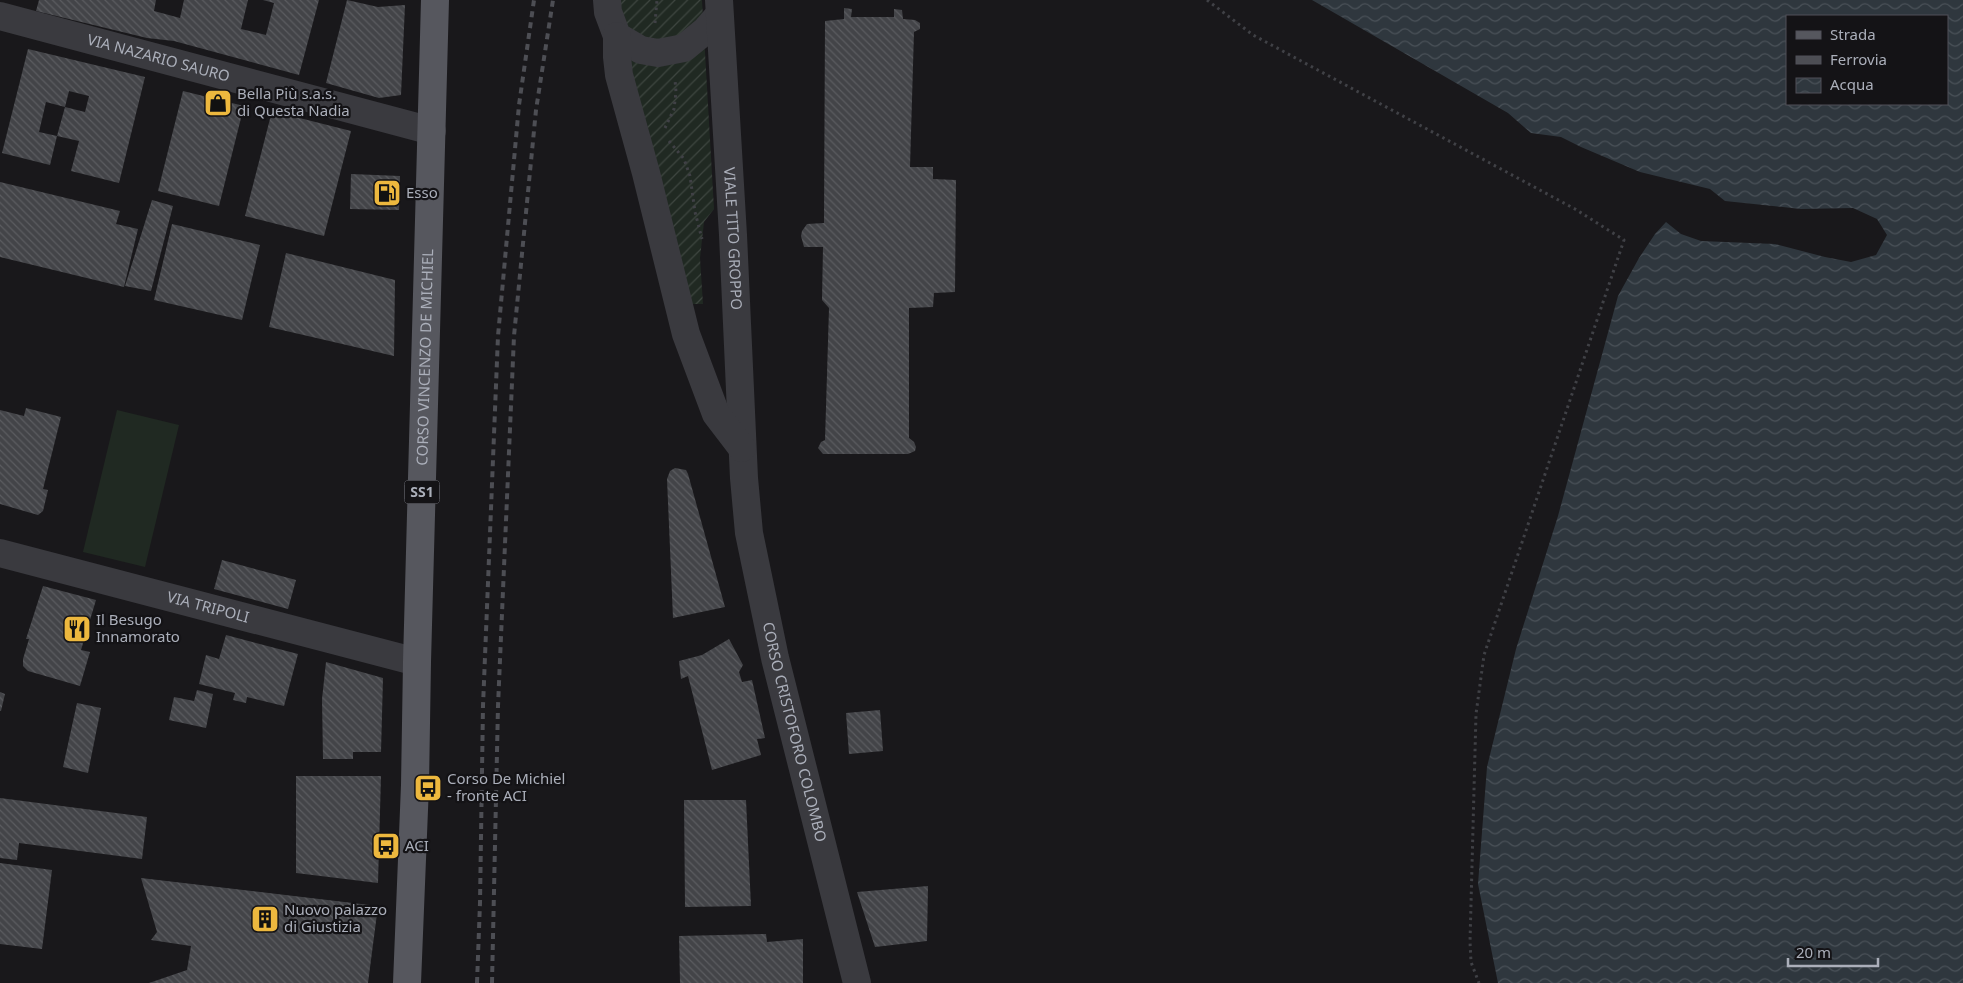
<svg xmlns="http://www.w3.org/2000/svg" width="1963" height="983" font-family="'Noto Sans',sans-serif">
<defs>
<pattern id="garden-furrows" width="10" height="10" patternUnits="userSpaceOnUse" patternTransform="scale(1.25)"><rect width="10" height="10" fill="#202922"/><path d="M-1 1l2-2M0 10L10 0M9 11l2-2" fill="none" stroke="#3e4640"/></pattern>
<pattern id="water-waves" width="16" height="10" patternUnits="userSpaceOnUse" patternTransform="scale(1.25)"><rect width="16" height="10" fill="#2f373e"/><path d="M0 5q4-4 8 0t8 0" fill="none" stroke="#4a5158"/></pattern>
<pattern id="building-back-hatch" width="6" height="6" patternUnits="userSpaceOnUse" patternTransform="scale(1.25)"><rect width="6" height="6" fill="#434448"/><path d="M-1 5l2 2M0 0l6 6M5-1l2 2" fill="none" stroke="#5b5c60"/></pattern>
</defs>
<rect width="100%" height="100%" fill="#19181b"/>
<path fill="url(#garden-furrows)" d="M614 0H702L714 209 704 222 700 258 703 304H688Z"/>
<path fill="#202922" d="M117 410 179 425 145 567 83 552Z"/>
<path fill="url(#water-waves)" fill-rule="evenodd" d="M1312 0H1963V983H1498L1478 884 1487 767 1516 649 1558 516 1618 296 1639 258 1655 234 1666 222 1681 234 1701 241 1775 244 1825 257 1851 262 1876 255 1887 235 1877 219 1853 208 1801 209 1725 201 1710 189 1640 172 1581 147 1561 137 1531 133 1508 113ZM1947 16V104H1787V16Z"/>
<path fill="url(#building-back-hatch)" d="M39 0H156L154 11 180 18 184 0H248L241 29 266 35 274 3 263 0H319L299 75 174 41 147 38 36 11Z
M347 0 378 7 405 5 401 95 379 98 326 83Z
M844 8 852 9 851 17H894V9L902 10 903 19 915 20 920 23V29L914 32 910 167H933V179L956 180 955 292 934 293 933 307 909 308V438L914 442 916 447 915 451 908 454H823L818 448 821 442 825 440 829 308 822 300 823 247H804L801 236 802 231 807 224 824 223 825 21 844 19Z
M28 49 145 77 119 183 71 171 79 141 57 136 65 107 85 112 89 96 69 91 65 107 46 102 39 132 57 136 50 165 2 153Z
M183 91 244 106 219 206 158 191Z
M272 111 351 131 324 236 245 216Z
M351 174 400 176 399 210 350 209Z
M0 182 120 211 116 224 138 229 124 287 0 257Z
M152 200 173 206 151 291 125 286Z
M172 224 260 245 242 320 154 300Z
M286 253 395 280 394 356 269 327Z
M26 408 61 417 43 489 48 490 43 511 38 515 0 504V410L24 416Z
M675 468 686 470 688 474 725 607 673 618 667 479 670 471Z
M222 560 296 580 288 609 214 589Z
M43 586 96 600 81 650 90 652 80 686 28 671 23 666V659L29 639H26Z
M226 635 298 654 284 706 247 697 246 703 233 700 235 693 199 684 206 655 219 659Z
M729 639 743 665 739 672 742 682 752 680 765 738 757 739 761 755 712 770 688 676 681 679 679 661 702 655Z
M326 662 383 678 381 752H353V759H323L322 699Z
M197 690 213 694 206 728 169 720 174 697 194 701Z
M0 692 5 694 1 711H0Z
M77 703 101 708 88 773 63 767Z
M880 710 883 751 849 754 846 713Z
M296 776H381L378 883 296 873Z
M0 798 147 817 142 859 19 843 17 860 0 858Z
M684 800H746L751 906 685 907Z
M0 863 52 870 42 949 0 944Z
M141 878 378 906 368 983H149L187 970 191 946 151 940 157 932Z
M928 886 927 941 875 947 857 892Z
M766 934 767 942 803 939V983H680L679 936Z"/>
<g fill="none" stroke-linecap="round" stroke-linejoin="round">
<path stroke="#404146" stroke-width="3" stroke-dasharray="2.5 4" stroke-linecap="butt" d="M1207 0 1253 35 1575 209 1624 240 1484 655 1476 714 1470 942 1471 962 1479 983
M655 23 657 0
M665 128 674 109 676 92 675 80
M669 141 684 159 690 176 695 212 702 239"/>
<g stroke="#3a3a3f" stroke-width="28">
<path d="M607 0 608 12 617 36 641 50 658 53 684 48 706 30 719 15"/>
<path id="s1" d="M719 0 733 235 744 478 749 533 775 658 857 983"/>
<path id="s2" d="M0 16 432 131"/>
<path d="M617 36V57L619 75 646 173 686 334 716 414 742 448"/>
<path id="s3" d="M0 553 417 662"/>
</g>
<path stroke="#56575e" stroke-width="28" id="s4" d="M407 983 415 785 417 662 435 0"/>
<path stroke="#4d4e54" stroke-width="4" stroke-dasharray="6 5" stroke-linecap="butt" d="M477 983 480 903 483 706 498 336 519 105 534 0
M492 983 498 706 514 336 536 110 553 0"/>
</g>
<defs>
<symbol id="shop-square" viewBox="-11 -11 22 22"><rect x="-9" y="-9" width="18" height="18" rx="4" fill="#edb83e" stroke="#141316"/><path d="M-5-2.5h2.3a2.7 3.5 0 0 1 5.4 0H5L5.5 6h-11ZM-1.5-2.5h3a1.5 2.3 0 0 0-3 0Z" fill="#111"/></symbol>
<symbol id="fuel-square" viewBox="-11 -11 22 22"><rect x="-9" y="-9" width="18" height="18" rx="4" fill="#edb83e" stroke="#141316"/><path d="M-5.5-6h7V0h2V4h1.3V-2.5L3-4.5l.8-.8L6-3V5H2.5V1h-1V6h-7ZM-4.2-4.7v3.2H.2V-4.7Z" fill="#111"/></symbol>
<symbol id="restaurant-square" viewBox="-11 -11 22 22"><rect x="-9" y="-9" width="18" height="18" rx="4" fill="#edb83e" stroke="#141316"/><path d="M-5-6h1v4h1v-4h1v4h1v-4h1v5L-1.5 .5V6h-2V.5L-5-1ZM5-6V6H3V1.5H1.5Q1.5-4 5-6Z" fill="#111"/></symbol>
<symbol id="bus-square" viewBox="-11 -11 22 22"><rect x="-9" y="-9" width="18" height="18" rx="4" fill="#edb83e" stroke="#141316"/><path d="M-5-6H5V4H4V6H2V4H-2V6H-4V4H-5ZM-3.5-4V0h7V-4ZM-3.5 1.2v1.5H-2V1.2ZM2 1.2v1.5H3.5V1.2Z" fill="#111"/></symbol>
<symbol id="building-square" viewBox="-11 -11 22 22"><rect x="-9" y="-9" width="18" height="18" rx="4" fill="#edb83e" stroke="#141316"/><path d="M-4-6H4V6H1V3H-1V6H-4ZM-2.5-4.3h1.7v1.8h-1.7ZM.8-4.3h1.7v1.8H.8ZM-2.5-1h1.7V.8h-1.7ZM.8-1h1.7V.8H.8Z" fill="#111"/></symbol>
</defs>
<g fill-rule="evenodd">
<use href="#shop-square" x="202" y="87" width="32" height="32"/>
<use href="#fuel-square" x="371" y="177" width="32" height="32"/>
<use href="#restaurant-square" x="61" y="613" width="32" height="32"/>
<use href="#bus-square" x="412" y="772" width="32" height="32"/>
<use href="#bus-square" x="370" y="830" width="32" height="32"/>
<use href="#building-square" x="249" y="903" width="32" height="32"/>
</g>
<g text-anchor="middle" stroke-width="4.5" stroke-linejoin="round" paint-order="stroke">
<rect fill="#141316" stroke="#7e8089" stroke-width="1" x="404.5" y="480.5" width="35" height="23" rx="4"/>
<g font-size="14" font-weight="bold" fill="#abafba">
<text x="422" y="497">SS1</text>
</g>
<g font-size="15" fill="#abafba" stroke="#141316">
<text dy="5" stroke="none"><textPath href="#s2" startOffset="164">VIA NAZARIO SAURO</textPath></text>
<text dy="5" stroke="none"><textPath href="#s1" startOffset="239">VIALE TITO GROPPO</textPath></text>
<text dy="5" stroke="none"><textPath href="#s4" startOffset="626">CORSO VINCENZO DE MICHIEL</textPath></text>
<text dy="5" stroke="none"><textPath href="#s3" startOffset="215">VIA TRIPOLI</textPath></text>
<text dy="5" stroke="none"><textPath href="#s1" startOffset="738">CORSO CRISTOFORO COLOMBO</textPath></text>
</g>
<g font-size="15" fill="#abafba" stroke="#141316" text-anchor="start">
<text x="237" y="99">Bella Più s.a.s.<tspan x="237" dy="17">di Questa Nadia</tspan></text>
<text x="406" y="198">Esso</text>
<text x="96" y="625">Il Besugo<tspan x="96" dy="17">Innamorato</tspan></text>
<text x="447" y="784">Corso De Michiel<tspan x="447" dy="17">- fronte ACI</tspan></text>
<text x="405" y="851">ACI</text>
<text x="284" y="915">Nuovo palazzo<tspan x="284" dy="17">di Giustizia</tspan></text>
</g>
</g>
<rect x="1786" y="15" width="162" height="90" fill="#141316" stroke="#505158"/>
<rect x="1796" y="31" width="25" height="8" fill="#56575e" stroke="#505158"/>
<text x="1830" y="40" font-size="15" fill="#abafba">Strada</text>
<rect x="1796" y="56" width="25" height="8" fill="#4d4e54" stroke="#505158"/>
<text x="1830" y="65" font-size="15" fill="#abafba">Ferrovia</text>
<rect x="1796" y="78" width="25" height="15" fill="url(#water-waves)" stroke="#505158"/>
<text x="1830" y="90" font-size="15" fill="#abafba">Acqua</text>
<path d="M1788 958v8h90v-8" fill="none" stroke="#abafba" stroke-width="2.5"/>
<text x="1796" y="958" font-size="15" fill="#abafba" stroke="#141316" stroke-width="4" paint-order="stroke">20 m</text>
</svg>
